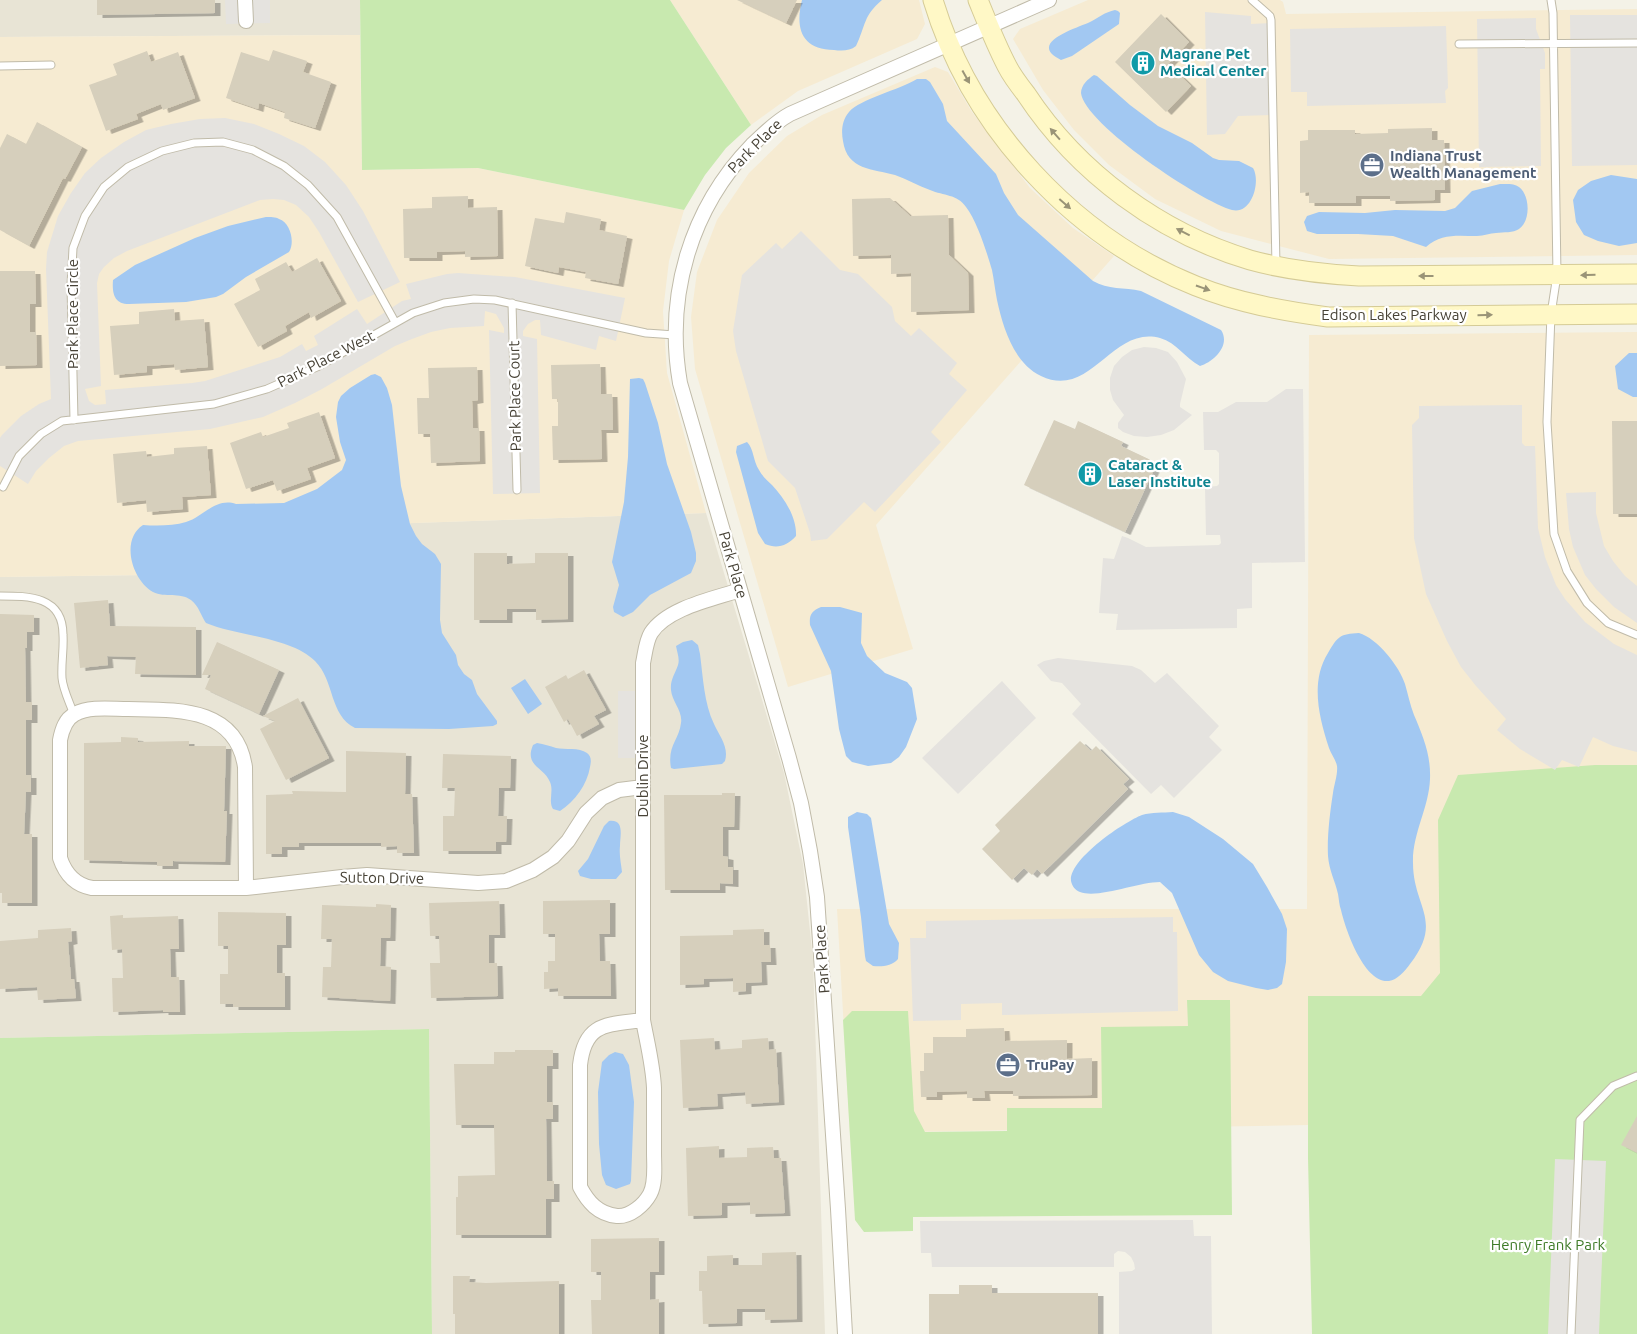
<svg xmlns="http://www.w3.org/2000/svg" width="1637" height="1334" font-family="Ubuntu,sans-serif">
<defs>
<filter id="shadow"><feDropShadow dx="5.5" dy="3" stdDeviation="0" flood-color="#0004"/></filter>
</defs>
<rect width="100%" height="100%" fill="#f4f2e7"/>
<path fill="#e8e4d5" d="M0 0H360V35L0 37Z
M706 513 784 773 803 864 813 960 825 1334H432L429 1029 0 1038V577L146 575 147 532Z"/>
<path fill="#f6ebd2" d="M670 0H919L925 24 917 39 798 91 751 125Z
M1088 0H1280L1283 2 1286 14 1637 9V255L1329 259 1221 231 1155 199 1109 165 1074 130 1043 90 1013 39 1020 29Z
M360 35 362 170 478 168 684 210 669 261 663 311 667 373 706 513 148 532 147 575 0 577V37Z
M935 67 948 72 972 112 1030 188 1073 228 1114 256 876 525 913 649 788 687 695 369 691 317 697 272 717 220 749 173 787 136 822 115Z
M1637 332V765H1595L1308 1158V1125L850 1133 837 909H1307L1309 335Z"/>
<path fill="#c8e9af" d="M360 0H670L751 125 726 148 705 175 684 210 478 168 362 170Z
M1595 765H1637V1334H1312L1308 1158V996H1421L1440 973 1438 820 1458 775Z
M1187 1000H1230L1232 1215 913 1217V1231L864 1232 855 1220 843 1020 852 1011H908L914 1111 925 1132 1007 1131V1108H1102L1101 1027 1188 1026Z
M429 1029 432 1334H0V1038Z"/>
<path fill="#e5e3df" d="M225 0H270V23L226 24Z
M1205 12 1251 16V24L1271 23 1273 115 1238 116 1225 134 1207 135Z
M1570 15H1637V165L1572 166Z
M1536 18V29L1545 53V69H1540L1541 166 1479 167 1477 19Z
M1446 26 1448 88 1445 91 1446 103 1307 106V92H1291L1290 29Z
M225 118 254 124 279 134 304 146 325 162 346 185 363 211 400 282 358 302 319 232 309 217 296 205 284 200 273 199 260 200 127 251 114 258 104 267 99 274 97 283 101 386 85 389 89 401 95 405 106 404 105 390 192 383 205 381 280 357 302 344 306 351 318 345 314 336 357 309 367 324 402 301 411 299 406 284 447 274 458 273 515 277 625 298 616 341 599 336 596 350 541 335 540 320H535L528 324 523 331V336L537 339 540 493 493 494 489 330 504 333V328L496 314 485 311 484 326 450 328 431 332 412 339 395 346 322 389 295 403 263 417 210 429 78 441 64 446 49 458 36 471 28 484 0 466V438L2 435 21 416 39 404 51 399 46 269 47 252 58 216 71 193 85 173 101 158 124 142 146 130 171 124 200 119Z
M801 231 840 270 858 274 892 307 895 321 911 336 919 328 957 363 949 374 967 390 931 432 941 442 875 512 864 502 827 539 811 541 810 533 795 488 768 461 736 351 733 331 742 275 776 243 782 249Z
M1144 347 1156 348 1168 352 1177 362 1186 379 1180 404V407L1192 415 1174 430 1161 435 1147 437 1134 436 1123 432 1118 428V423L1124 415 1113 400 1110 390V378L1114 366 1122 357 1132 350Z
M1286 389H1303L1305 562 1252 563V608L1237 609V628L1116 630 1118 614 1099 613 1103 558 1114 559 1122 536 1128 538 1146 547 1219 545 1221 543 1220 535H1206L1205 487 1217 486 1219 484V453L1216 450H1204L1203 412H1218L1236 402H1267Z
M1522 405V443L1525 446H1535L1538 528 1545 557 1556 585 1565 599 1585 622 1614 644 1637 655V752L1613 746 1593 737 1579 767 1562 760 1555 770 1520 749 1497 730 1506 719 1476 686 1461 667 1447 641 1426 594 1414 538 1412 425 1419 418V406Z
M1596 492V513L1604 546 1613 561 1625 576 1637 586V623L1614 607 1596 589 1585 575 1573 547 1569 529 1566 493Z
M1058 658 1132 666 1141 670 1155 683 1167 673 1219 726 1209 737 1222 750 1174 798 1161 785 1151 794 1072 714 1081 704 1062 683 1051 681 1037 665 1044 661Z
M1002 681 1036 718 958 794 922 758Z
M618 691H651V758H618Z
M1173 917V932H1177L1178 1011 1002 1015V1003L961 1004V1020L913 1021 910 938H926V921Z
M1555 1159 1606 1161 1599 1334H1548Z
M1193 1220 1194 1236H1211L1212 1334H1119V1272L1132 1271 1135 1269 1134 1263 1131 1257 1125 1252 1118 1251 1114 1254V1267H932L931 1253H921L920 1221Z"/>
<path fill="#a2c8f2" d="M802 0H882C863 16 866 25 856 46 850 51 842 51 834 50 801 49 795 28 802 0Z
M1115 10 1118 11 1120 13 1119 24 1072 56 1061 60C1026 43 1077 28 1090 22 1098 18 1105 12 1115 10Z
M1094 75 1097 76 1130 105 1158 126 1192 143 1213 158 1219 160 1239 161 1253 168C1261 181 1252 215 1232 210 1202 202 1084 124 1081 93 1081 85 1088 79 1094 75Z
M917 79H926L930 82 943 104 947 121 996 174 1004 193 1018 215 1093 281C1108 290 1124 287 1141 291L1221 330C1231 345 1214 362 1200 366 1185 358 1177 343 1160 338 1112 325 1091 400 1041 376 1014 363 1003 328 997 300 995 290 994 280 992 270 987 253 977 221 966 207 957 194 944 196 930 190 918 186 907 179 895 175 873 169 847 170 843 141 841 131 842 120 849 112 860 99 899 90 917 79Z
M1611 175 1637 179V243L1619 246 1598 241 1584 235 1576 222 1573 200 1578 190 1591 181Z
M1500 184C1506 184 1514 183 1519 187 1530 195 1531 221 1519 229 1513 233 1504 232 1496 233 1490 233 1484 236 1477 236 1458 236 1441 233 1426 247L1393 236 1358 234H1317L1307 231 1304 222 1307 216 1319 212 1365 213 1395 210 1445 211 1455 208 1472 191Z
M266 217C270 217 276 217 279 219 291 223 295 243 289 252L246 277 223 294 216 297 186 302 129 304C114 304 112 293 113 280L135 265 195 238 228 226Z
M1629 353H1637V397H1633L1618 389 1615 366Z
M375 374 381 377 387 388 392 405 401 486 410 524 416 536 422 544 435 554 441 564 440 620 442 633 456 655 458 665 464 674 472 680 477 694 497 721V724L493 726 449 729 355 728C329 715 335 681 315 661 291 637 237 636 206 623 201 616 199 606 191 600 180 592 165 598 153 592 132 580 120 540 143 525 156 526 173 526 186 522 203 517 216 497 236 504L284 503 317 489 342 470 346 460 340 442 336 417 338 402 341 396 350 388 371 375Z
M639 378 643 379 645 383 658 423 667 464 691 532 696 553V561L691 573 650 595 633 612 623 617 614 612 613 607 619 585 612 562 624 502 628 457 630 379Z
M747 442C754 449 753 461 759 470 762 476 767 480 772 485 784 498 797 517 796 536 787 546 777 549 765 544L758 533 736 452 737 446Z
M821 607H840L862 613 861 643 867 656 885 673 907 682 912 688 917 719 906 747 899 757 891 763 868 766 852 762 846 756 839 729 831 671 810 625C809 614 812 611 821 607Z
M1359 633C1377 638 1400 667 1405 684 1408 694 1410 705 1414 715 1423 736 1431 755 1430 779 1429 808 1412 834 1413 863 1413 907 1444 920 1410 964 1405 971 1397 980 1389 981 1364 984 1345 928 1341 910 1339 905 1339 899 1338 894 1335 881 1329 870 1328 856 1327 837 1330 812 1333 793 1334 785 1338 774 1337 766 1336 760 1331 754 1329 748 1319 717 1310 682 1328 653 1338 636 1340 634 1359 633Z
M692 640 698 645 700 654C703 677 704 703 714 724 720 737 729 747 725 761L722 764 674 769 671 768C667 746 679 740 681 723 683 711 672 702 671 690 670 680 675 674 678 665 680 659 677 652 676 646L683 642Z
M525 679 542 704 528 714 511 688Z
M537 743C544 744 550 746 556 748 565 750 579 747 587 753 592 757 591 762 590 767 587 785 575 801 560 811L553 809C548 801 554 791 550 782 544 767 524 766 533 745Z
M857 812 867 814 871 818 889 924 899 943 898 959C892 966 882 967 873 966L866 961 865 956 861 917 848 827V817Z
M1173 812 1189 817 1223 839 1253 864 1267 887 1282 914 1287 929 1286 962 1282 984 1277 988 1268 990 1256 988 1228 981 1213 972 1199 955 1172 893 1160 882C1138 882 1098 899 1080 892 1075 890 1072 886 1071 881 1069 859 1124 822 1142 815 1152 812 1163 813 1173 812Z
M609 821C625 819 620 836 620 846 619 855 621 863 622 872L616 879H591L580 876 578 871 588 859 604 826Z
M615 1052 623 1054 629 1065 634 1102 631 1181 630 1184 616 1189 606 1185 602 1175 599 1144 598 1092 602 1062 609 1055Z"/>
<path fill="#d6cfbc" filter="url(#shadow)" d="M97 0H215V13L97 15Z
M737 0H797L786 23Z
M1161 14 1189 42 1168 64 1191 86 1166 112 1115 62Z
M273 50 307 61 303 72 331 82 315 128 284 118 285 112 259 103 258 109 226 98 241 52 269 61Z
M147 51 151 62 178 52 195 98 163 110 161 104 136 114 138 119 106 131 89 85 117 75 113 64Z
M37 122 82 147 65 179 63 178 29 246 0 230V148L7 134 26 144Z
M1432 128V140H1444L1445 190H1435V200L1390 201V196H1356V203H1309V192L1300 193V141L1308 140V130H1355V134L1388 133V129Z
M468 196V208L497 207 498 256 465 257V251L437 252V258H404L403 209 432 208V197Z
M890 198 910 216 948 215 949 255 968 273 969 310 911 312V273L891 274V255L853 256 852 199Z
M566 212 601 219 599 230 627 236 618 284 585 278 586 272 559 267 558 273 525 266 535 218 564 223Z
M317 258 341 301 311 318 309 312 285 326 287 331 258 347 234 304 260 290 255 279 286 262 292 272Z
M0 271H35L36 304H30V332H36L37 365 0 366Z
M174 309 175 321 204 319 208 367 175 370 174 364 147 366V372L114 375 110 326 139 324V312Z
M600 364 601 394H612L613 430H601L602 459 553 460 552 426H558V399H552L551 365Z
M477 367 478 400 472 401 473 428H479L480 461 431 463 430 434H418L417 398H429L428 368Z
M319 412 335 458 307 468 311 479 277 491 273 480 246 489 230 443 261 432 263 437 289 428 287 423Z
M1054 420 1075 429 1078 421 1123 442 1121 446 1157 463 1125 532 1024 485Z
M1612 421H1637V514H1613Z
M207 446 211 495 182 497 183 509 147 512 146 500 117 503 113 454 146 451 147 457 174 454V448Z
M474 553H507V564L535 563V553H568V619L536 620V609H507V620H474Z
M108 600 110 626 196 627V675L135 674 136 657 107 656 108 665 80 668 74 603Z
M0 614 34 615V632H27V648H25L26 702H32V720H26V775H31V792H26L24 834H32V903H2V893H0Z
M217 642 279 670 259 714 205 689 211 675H202Z
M584 670 606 710 594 716 599 724 577 736 568 719 564 722 545 687 566 675 568 679Z
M298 698 329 758 286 780 260 729 275 721 263 716Z
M121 737 138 738V742L189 741V746H226L224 811H227L225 862 173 861V866H157V862L84 860V743L121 742Z
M1080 741 1091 751 1096 746 1129 779 1123 784 1128 789 1042 874 1037 869 1032 875 1024 868 1012 880 982 849 1000 831 995 825Z
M346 751 406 753 405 794H412L414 853H397V846L381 847V843H299V847H282V854H266V795L293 794 292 791 346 792Z
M443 754 511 756 510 788H499L498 816H507L506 842H496V851H443V816H454L455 788H442Z
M722 793H735L734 827H723V856L728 857V867H733V884L720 883V890H665L664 795H722Z
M610 900V934H599L600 961H610L611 996H558V988L544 989V972H548V961H555V934H543V901Z
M499 901 500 935H489V963H497L498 996 431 998 430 963H440L439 936H430L429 903Z
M376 904 391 905 390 938H381L380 966 391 967 390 1001 322 997 323 967H331L332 939H321L322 905 376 907Z
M218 912 286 913V945H277V973H285V1007H233V1004H220V974H228V946H218Z
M123 915V918L178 916 179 949H170L171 977H179L180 1012H163V1010L113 1012 112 978H123L122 949 112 950 110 916Z
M71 928 72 941 68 942 71 979H74L76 998 38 1000 37 987 0 989V941L38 938V930Z
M764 929V945H770L771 962H761L762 982 746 983V991L733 992V978L704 979V984L680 985V936L733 935V930Z
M1004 1028 1005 1041 1067 1040V1059L1092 1058V1095L1013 1096V1091H984L985 1098H967V1091L937 1092V1097H921L920 1071H924V1053H933V1037H966V1029Z
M714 1038 715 1050 742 1048V1040L768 1038 769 1050 776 1049 779 1102 746 1104 745 1092 717 1094 718 1106 683 1108 680 1040Z
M515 1050H553V1066H547V1102H553V1119H546L547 1181H554V1199H546V1235H456V1197H458V1176L495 1175 494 1125H456L454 1064H494V1052H515Z
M1637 1116V1153L1621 1145Z
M719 1146V1158L747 1157V1148L773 1147 774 1158H781L785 1213 750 1214V1202L722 1203V1215L688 1216 686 1148Z
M659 1238V1272H650V1300L659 1299V1334H592L591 1300H601V1272H591V1239Z
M796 1252 797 1319 765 1320V1309H737V1323L703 1324 702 1291H699V1271H707V1256L733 1255V1265H762V1253Z
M453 1276H470L469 1282 486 1283 559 1281V1334H455V1314H453Z
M959 1285H992V1293H1098V1334H929V1294H959Z"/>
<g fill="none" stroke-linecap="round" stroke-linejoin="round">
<defs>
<path id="lane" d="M1252 0 1270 16 1271 20 1276 266
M1551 0 1553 13 1557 275 1551 314 1547 422 1554 534 1567 571 1587 603 1608 623 1637 635
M1459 44 1637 43
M0 66 51 65
M512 303 517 490
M74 420 71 285 73 248 85 216 104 187 128 167 162 151 194 143 223 142 253 150 284 166 308 185 337 217 395 322
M3 487 19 456 41 434 62 421 214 404 267 389 317 367 413 313 444 303 474 299 495 300 646 333 675 335
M0 596C29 596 63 596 63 635 64 649 61 663 62 678 63 690 70 703 74 715
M1571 1334 1580 1120 1613 1086 1637 1076"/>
<path id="street" d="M245 0 246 21
M246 888 245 767C236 706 175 710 128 709 111 709 90 706 75 714 65 719 62 730 60 740V858C65 873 75 885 92 888H246L342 877 367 875 478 883 506 881 533 870 553 857 568 841 586 813 602 798 619 790 643 787
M643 1020C607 1025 585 1022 580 1065V1187C588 1202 598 1214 617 1216 630 1217 644 1205 650 1194 656 1183 654 1165 654 1153 654 1131 654 1109 654 1088 653 1065 647 1042 643 1020V663C645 654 646 641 651 633 667 608 713 599 740 590
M845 1334 838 1209 817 897 810 851 801 803 789 758 680 383C665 296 690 209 752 145 764 134 775 122 790 114L1049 0"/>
<path id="secondary" d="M933 0C971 127 1073 237 1196 286 1238 303 1284 311 1328 317L1637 314
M978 0C987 22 996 45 1007 66 1012 76 1019 85 1026 94 1078 173 1160 233 1250 260 1286 270 1322 274 1359 276L1637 274"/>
</defs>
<use href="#lane" stroke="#c0bba9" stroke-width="9"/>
<use href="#street" stroke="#c0bba9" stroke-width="16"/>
<use href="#secondary" stroke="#d5cb96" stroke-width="21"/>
<use href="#lane" stroke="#fff" stroke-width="7"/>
<use href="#street" stroke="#fff" stroke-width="14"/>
<use href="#secondary" stroke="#fff8c6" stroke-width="19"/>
</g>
<defs><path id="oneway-solid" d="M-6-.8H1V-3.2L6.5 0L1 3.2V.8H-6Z" transform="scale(1.25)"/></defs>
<g fill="#9a9477">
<use href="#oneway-solid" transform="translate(966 77) rotate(61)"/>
<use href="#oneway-solid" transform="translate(1055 134) rotate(-131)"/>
<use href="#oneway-solid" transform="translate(1065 204) rotate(41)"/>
<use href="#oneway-solid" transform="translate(1183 232) rotate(-153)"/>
<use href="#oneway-solid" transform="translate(1588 275) rotate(179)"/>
<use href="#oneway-solid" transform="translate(1426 276) rotate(180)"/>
<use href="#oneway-solid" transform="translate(1203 288) rotate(19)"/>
<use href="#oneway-solid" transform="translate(1485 315) rotate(-1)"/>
</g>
<defs>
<symbol id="building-disc" viewBox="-11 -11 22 22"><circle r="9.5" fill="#0f9aa8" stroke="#fff"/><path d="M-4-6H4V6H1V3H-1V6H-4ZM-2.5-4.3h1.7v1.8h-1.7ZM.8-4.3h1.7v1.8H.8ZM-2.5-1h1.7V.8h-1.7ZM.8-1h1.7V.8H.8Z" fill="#fff"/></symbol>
<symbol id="office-disc" viewBox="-11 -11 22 22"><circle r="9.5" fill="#5c6f8a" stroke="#fff"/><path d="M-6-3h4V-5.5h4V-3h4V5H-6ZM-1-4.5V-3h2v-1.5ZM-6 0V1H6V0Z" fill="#fff"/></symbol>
</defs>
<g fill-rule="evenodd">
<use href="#building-disc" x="1129" y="49" width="28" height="28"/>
<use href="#office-disc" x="1358" y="151" width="28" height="28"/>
<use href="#building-disc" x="1076" y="460" width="28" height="28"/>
<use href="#office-disc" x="994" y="1051" width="28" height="28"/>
</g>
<g text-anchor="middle" stroke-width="4.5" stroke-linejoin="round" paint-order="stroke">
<g font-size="15" font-weight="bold" fill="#0d838f" stroke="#fff" text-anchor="start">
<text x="1160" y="59">Magrane Pet<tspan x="1160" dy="17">Medical Center</tspan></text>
<text x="1108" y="470">Cataract &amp;<tspan x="1108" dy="17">Laser Institute</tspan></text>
</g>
<g font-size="15" fill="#474236" stroke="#fff">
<text transform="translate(755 146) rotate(-45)" y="5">Park Place</text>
<text transform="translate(73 314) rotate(-90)" y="5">Park Place Circle</text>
<text x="1394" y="320">Edison Lakes Parkway</text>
<text transform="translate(326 359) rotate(-27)" y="5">Park Place West</text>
<text transform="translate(515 396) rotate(-91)" y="5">Park Place Court</text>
<text transform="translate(733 565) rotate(74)" y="5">Park Place</text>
<text transform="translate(643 776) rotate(-90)" y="5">Dublin Drive</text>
<text transform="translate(382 878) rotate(1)" y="5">Sutton Drive</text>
<text transform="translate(822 959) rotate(-94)" y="5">Park Place</text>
</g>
<g font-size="15" font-weight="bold" fill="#4e5e75" stroke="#fff" text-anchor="start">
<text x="1390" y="161">Indiana Trust<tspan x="1390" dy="17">Wealth Management</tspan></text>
<text x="1026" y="1070">TruPay</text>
</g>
<g font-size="15" fill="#3e7b27" stroke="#fff">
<text x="1548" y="1250">Henry Frank Park</text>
</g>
</g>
</svg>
